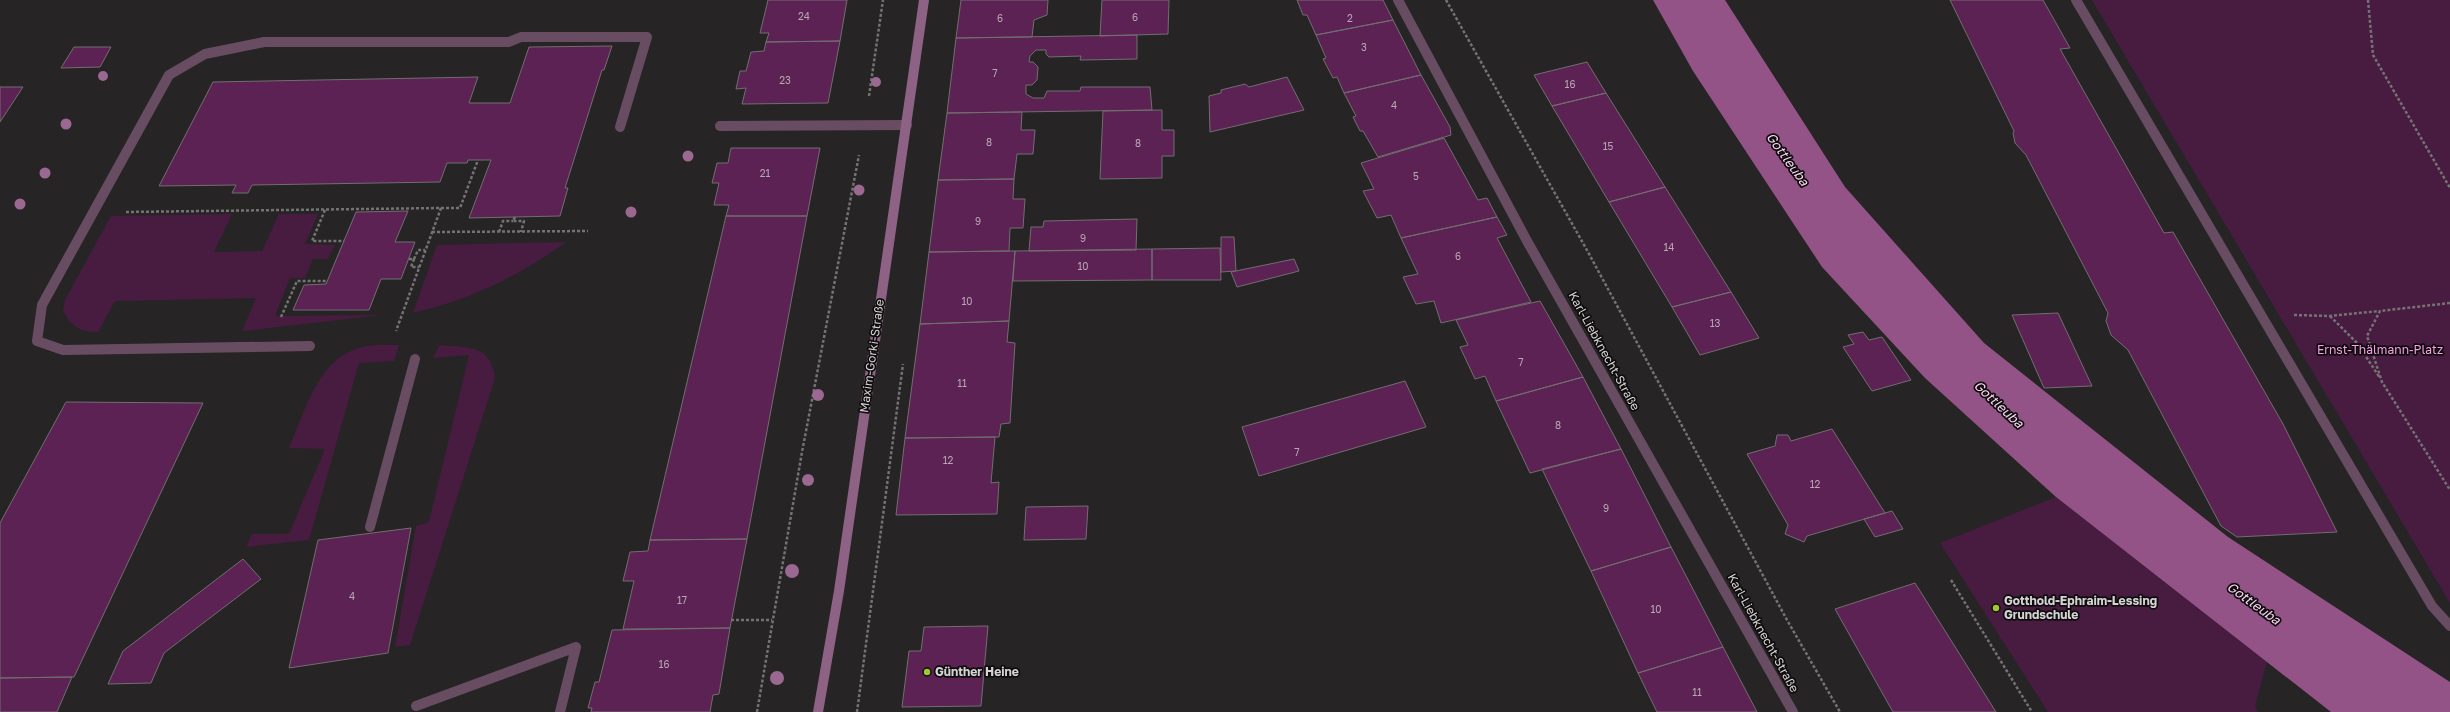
<svg xmlns="http://www.w3.org/2000/svg" width="2450" height="712" font-family="'Golos Text',sans-serif">
<rect width="100%" height="100%" fill="#272426"/>
<path fill="#471c40" d="M2092 0H2450V603Z
M232 214 214 252 262 251 279 214H318L305 244 335 245 328 259H313L305 278H290L275 316 382 315 242 331 256 298 115 301 98 332C80 332 72 327 63 311L65 300 111 216Z
M566 242C517 277 472 299 413 313L437 245Z
M399 345 394 361 359 363 309 540 246 547 252 534H289L325 449 289 448C306 410 319 353 368 346 378 344 389 345 399 345Z
M440 345C468 348 491 344 495 378L410 645 395 647 416 526 429 522 469 355 433 358Z
M2056 497 2267 662 2255 706 2258 712H2048L1940 543Z"/>
<path fill="#935387" d="M1653 0H1725L1845 187 1984 343 2228 537 2450 682V712H2331L2056 497 1925 378 1822 267 1693 71Z"/>
<path fill="#5d2254" stroke="#716e70" d="M768 0H847L840 41 766 42 769 33H760Z
M961 0H1048L1047 15 1034 20 1032 37 956 38Z
M1102 0H1169L1168 34 1100 36Z
M1297 0H1383L1393 20 1316 35 1307 15H1303Z
M1950 0H2043L2070 48 2060 49 2164 233 2173 232 2283 424 2337 532 2237 537 2221 526 2128 350 2111 335 2106 321 2108 313 2026 155 2015 143 2013 133 2014 131Z
M1393 20 1421 75 1344 93 1337 77 1333 78 1323 59 1326 58 1316 35Z
M1137 35V59L1080 60 1081 56 1049 57 1046 54V50H1036L1030 56 1029 62H1033L1038 67 1037 80 1032 85H1026V94L1033 98H1044L1047 91H1080L1081 87H1150L1152 110 947 113 956 38Z
M840 41 828 103 742 104 746 88 736 89 740 71H746L751 52 764 51 766 42Z
M612 46 604 70H602L565 188H568L560 216 469 218 491 160H468L467 163H447L440 182 252 185 248 193H232L236 185 159 186 213 82 478 77 469 103H510L529 47Z
M74 47H111L100 67 61 68Z
M1587 62 1606 93 1552 106 1534 75Z
M1421 75 1450 127 1451 135 1378 157 1363 131H1360L1353 117 1356 116 1344 93Z
M1287 77 1304 110 1210 132 1209 96 1221 93V90L1245 84 1249 87Z
M0 87H23L0 122Z
M1606 93 1665 187 1609 202 1552 106Z
M1162 110V130H1174V156H1162V178L1100 179 1103 111Z
M1022 112 1021 130H1035L1033 154H1017L1014 179 938 180 947 113Z
M1444 138 1478 200 1487 198 1497 217 1401 238 1391 215 1377 218 1363 191 1374 189 1361 163Z
M731 148H820L807 216H726L729 205H714L719 183H712L717 163H728Z
M1014 179 1013 199H1025L1023 228H1010L1009 251 929 252 938 180Z
M1665 187 1731 292 1672 307 1609 202Z
M408 211 395 242H415L401 279H381L369 310H293L304 285 326 284 356 212Z
M726 216H807L747 539 650 540Z
M1497 217 1507 235 1497 238 1531 302 1441 323 1434 301 1416 304 1403 277 1418 274 1401 238Z
M1137 219 1136 250 1029 251 1031 227H1043L1044 221Z
M1221 237H1234L1236 271 1221 272Z
M1220 248 1221 280H1152V249Z
M1152 249V280L1013 281 1015 251Z
M1009 251H1015L1009 321 920 324 929 252Z
M1294 259 1299 271 1237 287 1231 272Z
M1731 292 1759 338 1700 355 1672 307Z
M1540 301 1583 377 1496 401 1485 376 1475 379 1460 347 1468 345 1456 320Z
M2058 313 2092 386 2044 388 2012 315Z
M1009 321 1007 342 1015 343 1010 423 1001 424 999 437 905 438 920 324Z
M1863 332 1869 340 1882 337 1911 380 1872 391 1843 347 1854 344 1848 335Z
M1583 377 1621 449 1530 473 1496 401Z
M1405 381 1426 427 1259 476 1242 427Z
M66 402 203 403 74 677 0 678V523Z
M1832 429 1885 513 1807 536 1804 542 1785 534 1788 525 1747 454 1775 446 1777 435H1788L1791 441Z
M995 437 991 483 999 482 997 514 896 515 905 438Z
M1621 449 1671 547 1591 571 1542 469Z
M1088 506 1086 539 1024 540 1026 507Z
M1892 511 1903 529 1875 537 1864 519Z
M411 528 388 653 289 668 318 540Z
M747 539 730 628 623 629 634 581H623L630 552 648 551 650 540Z
M1671 547 1723 647 1638 673 1591 571Z
M243 559 261 579 164 653 151 683 108 684 123 651Z
M1915 583 1996 712H1893L1835 609Z
M988 626 981 706 902 707 909 651H921L924 627Z
M730 628 719 694 713 695 710 712H591L592 708H588L595 682H599L612 630Z
M1723 647 1757 712H1657L1638 673Z
M72 677 57 712H0V678Z"/>
<g fill="none" stroke-linecap="round" stroke-linejoin="round">
<path stroke="#757274" stroke-width="2.5" stroke-dasharray="3 2" stroke-linecap="butt" d="M1446 0 1588 252 1787 620 1840 712
M2368 0 2373 55 2450 188
M869 96 883 0
M441 208H460L478 160
M325 210 312 241H344
M126 212 441 208 396 331
M515 217 513 221H524L521 232
M432 232 588 231
M499 232 503 221H513
M409 259H414L418 250H425
M414 259 411 267H419
M2450 303 2380 311 2367 336 2382 382 2450 490
M2294 315 2330 316 2380 311
M2330 316 2357 343 2380 378
M281 317 297 281H327
M1951 580 2032 712
M731 620H772
M757 712 802 452 859 155
M857 712 903 364"/>
<path stroke="#684d62" stroke-width="10" d="M2076 0 2432 606 2450 626
M720 126 907 125
M310 346 63 350 37 341 42 305 169 75 205 54 264 42H509L521 37H647L620 127
M370 527 415 359
M416 706 576 647
M560 712 576 647"/>
<path stroke="#684d62" stroke-width="10" d="M1398 0 1527 241 1793 712"/>
<path stroke="#8e6285" stroke-width="10" d="M818 712 839 591 924 0"/>
</g>
<g fill="#9a6891">
<circle cx="103" cy="76" r="5"/>
<circle cx="876" cy="82" r="5"/>
<circle cx="66" cy="124" r="5.5"/>
<circle cx="688" cy="156" r="5.5"/>
<circle cx="45" cy="173" r="5.5"/>
<circle cx="859" cy="190" r="5.5"/>
<circle cx="20" cy="204" r="5.5"/>
<circle cx="631" cy="212" r="5.5"/>
<circle cx="818" cy="395" r="6"/>
<circle cx="808" cy="480" r="6"/>
<circle cx="792" cy="571" r="7"/>
<circle cx="777" cy="678" r="7"/>
</g>
<g fill="#a0c92c" stroke="#0f0d0e" stroke-width="1.5">
<circle cx="1996" cy="608" r="4"/>
<circle cx="927" cy="672" r="4"/>
</g>
<g text-anchor="middle" stroke-width="3.5" stroke-linejoin="round" paint-order="stroke">
<g font-size="10" fill="#b7a7b4">
<text x="804" y="20">24</text>
<text x="1135" y="21">6</text>
<text x="1000" y="22">6</text>
<text x="1350" y="22">2</text>
<text x="1364" y="51">3</text>
<text x="995" y="77">7</text>
<text x="785" y="84">23</text>
<text x="1570" y="88">16</text>
<text x="1394" y="109">4</text>
<text x="989" y="146">8</text>
<text x="1138" y="147">8</text>
<text x="1608" y="150">15</text>
<text x="765" y="177">21</text>
<text x="1416" y="180">5</text>
<text x="978" y="225">9</text>
<text x="1083" y="242">9</text>
<text x="1669" y="251">14</text>
<text x="1458" y="260">6</text>
<text x="1083" y="270">10</text>
<text x="967" y="305">10</text>
<text x="1715" y="327">13</text>
<text x="1521" y="366">7</text>
<text x="962" y="387">11</text>
<text x="1558" y="429">8</text>
<text x="1297" y="456">7</text>
<text x="948" y="464">12</text>
<text x="1815" y="488">12</text>
<text x="1606" y="512">9</text>
<text x="352" y="600">4</text>
<text x="682" y="604">17</text>
<text x="1656" y="613">10</text>
<text x="664" y="668">16</text>
<text x="1697" y="696">11</text>
</g>
<g font-size="12" fill="#f99fe8" stroke="#0f0d0e">
<text x="2380" y="354">Ernst-Thälmann-Platz</text>
</g>
<g font-size="12" fill="#d5d3d4" stroke="#0f0d0e">
<text transform="translate(1604 351) rotate(61)" y="4">Karl-Liebknecht-Straße</text>
<text transform="translate(872 356) rotate(-82)" y="4">Maxim-Gorki-Straße</text>
<text transform="translate(1763 633) rotate(61)" y="4">Karl-Liebknecht-Straße</text>
</g>
<g font-size="12" font-weight="bold" fill="#d5d3d4" stroke="#0f0d0e" text-anchor="start">
<text x="2004" y="605">Gotthold-Ephraim-Lessing<tspan x="2004" dy="14">Grundschule</tspan></text>
<text x="935" y="676">Günther Heine</text>
</g>
<g font-size="13" font-style="italic" fill="#fbd6f2" stroke="#0f0d0e">
<text transform="translate(1788 159) rotate(54)" y="5">Gottleuba</text>
<text transform="translate(1999 404) rotate(43)" y="5">Gottleuba</text>
<text transform="translate(2254 603) rotate(36)" y="5">Gottleuba</text>
</g>
</g>
</svg>
